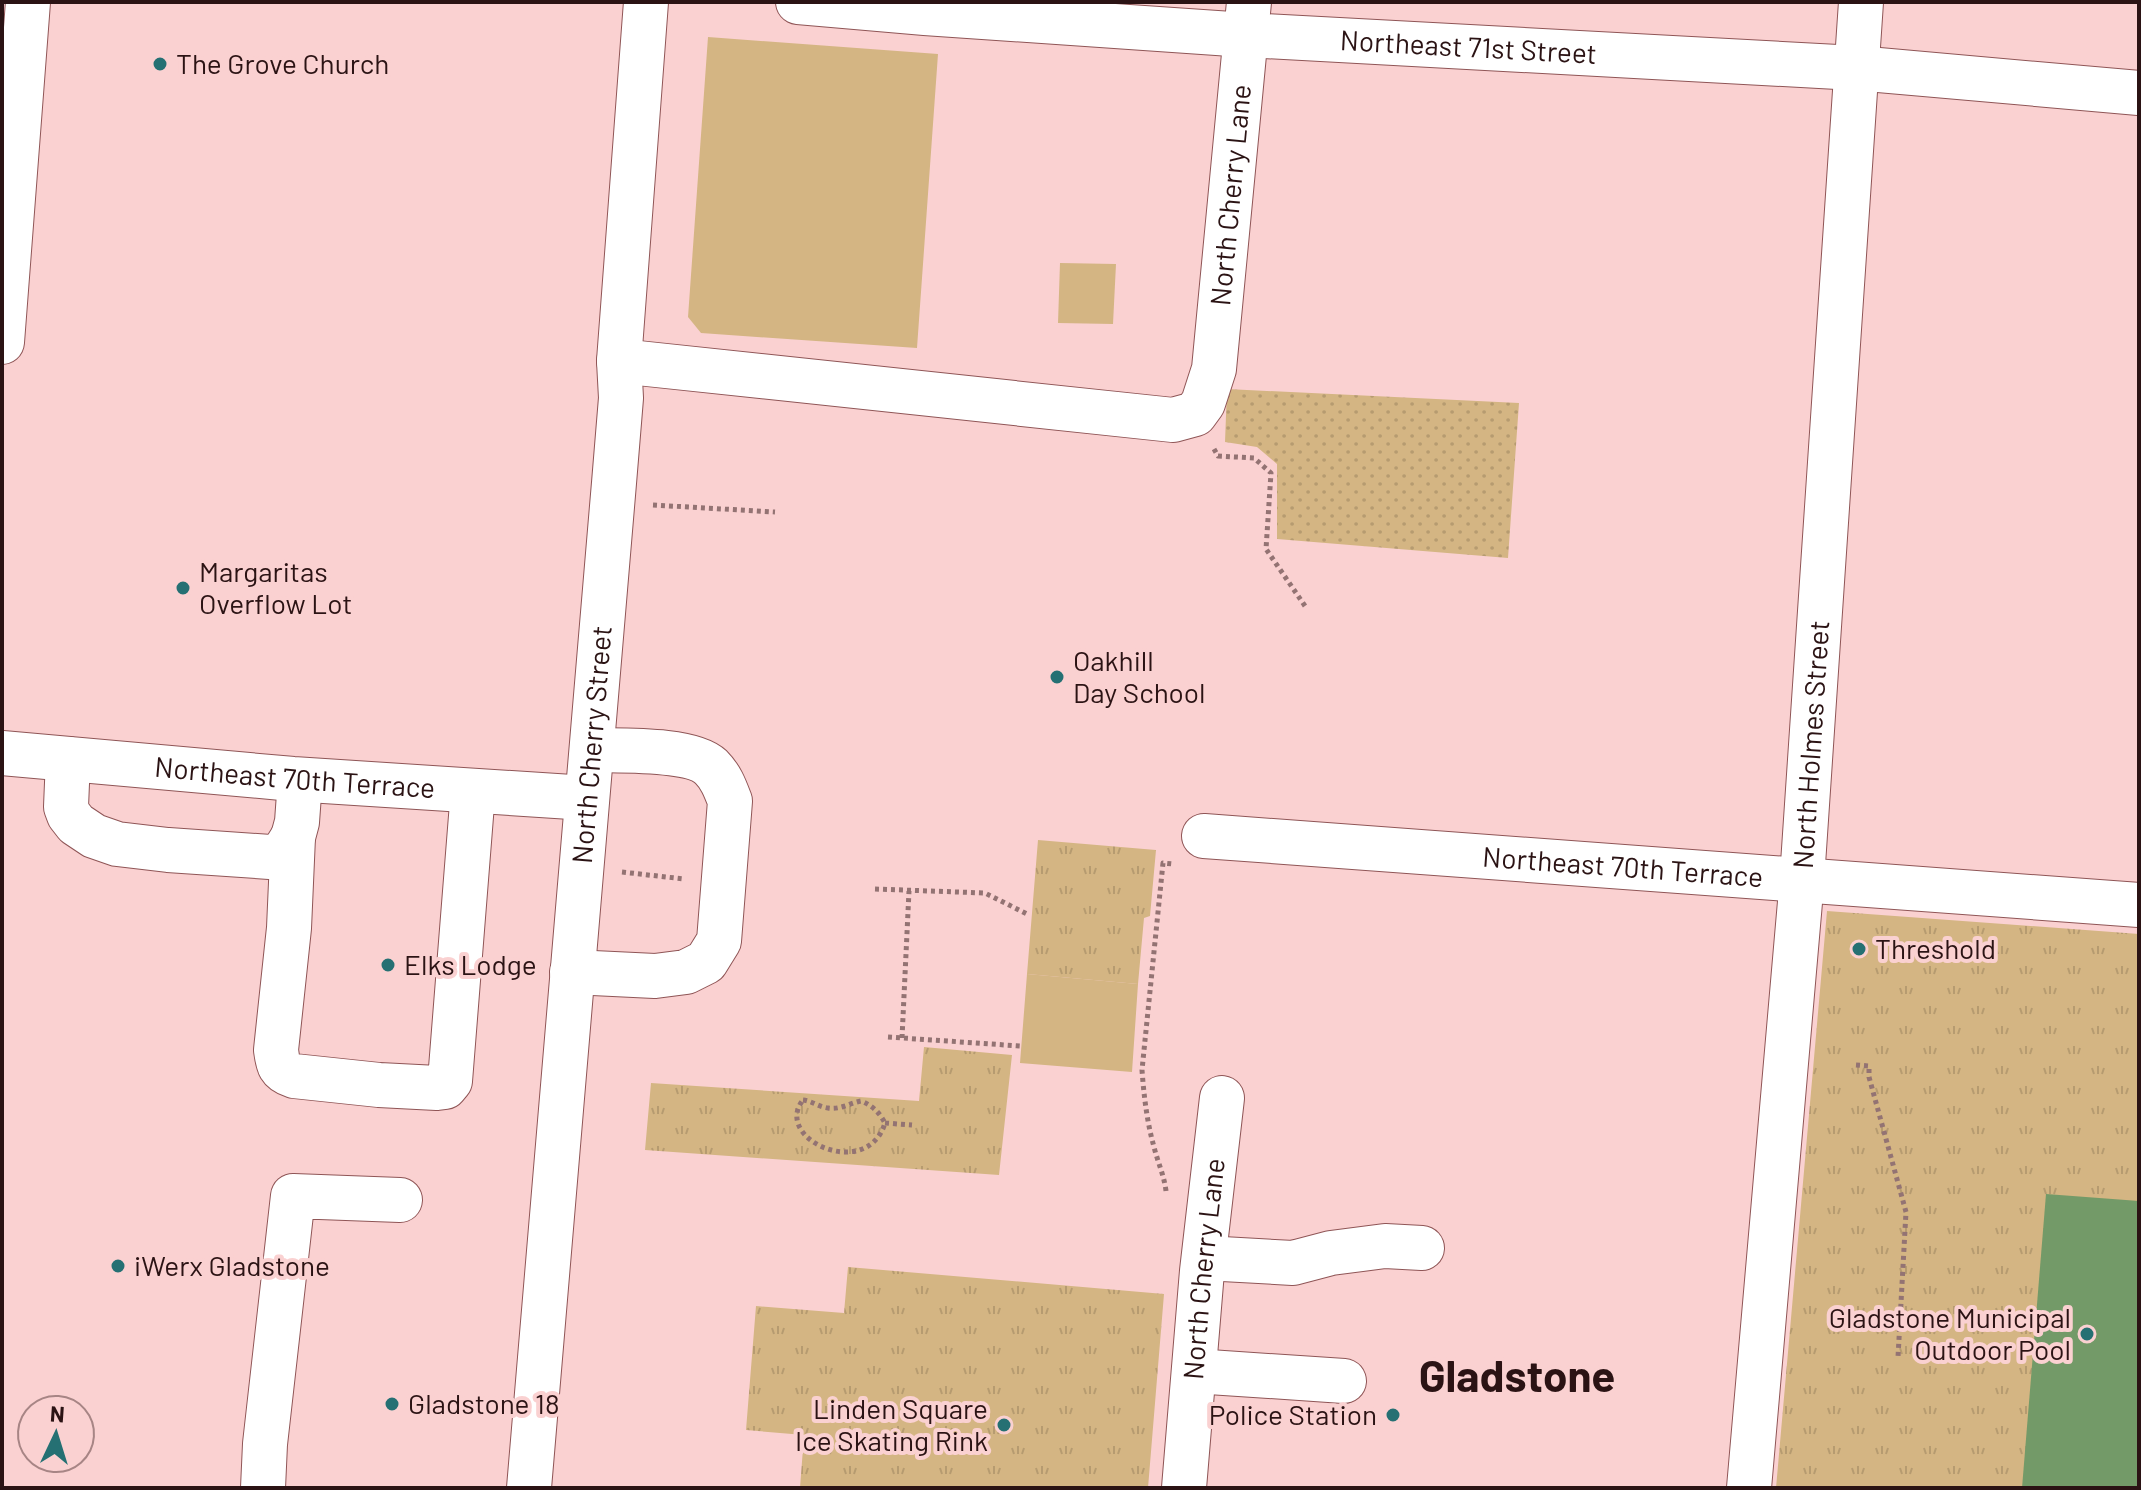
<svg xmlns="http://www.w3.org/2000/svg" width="2141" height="1490" font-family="Barlow,sans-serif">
<defs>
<pattern id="grass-dots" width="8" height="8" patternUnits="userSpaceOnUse" patternTransform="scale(2)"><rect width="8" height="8" fill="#d4b583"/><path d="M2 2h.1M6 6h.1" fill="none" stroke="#b69b70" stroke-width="1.8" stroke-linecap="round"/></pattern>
<pattern id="park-tufts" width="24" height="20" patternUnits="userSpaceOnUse" patternTransform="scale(2)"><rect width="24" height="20" fill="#d4b583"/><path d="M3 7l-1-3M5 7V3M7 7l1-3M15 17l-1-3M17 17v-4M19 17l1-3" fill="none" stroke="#b69b70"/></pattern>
</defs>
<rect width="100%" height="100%" fill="#fad1d1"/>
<path fill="url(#grass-dots)" d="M1227 389 1519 403 1508 558 1277 539V464L1257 447 1225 442Z"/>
<path fill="url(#park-tufts)" d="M1038 840 1156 850 1150 916 1144 918 1138 984 1027 974Z
M1827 911 2139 934V1488H1776Z
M924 1047 1012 1055 999 1175 645 1150 651 1083 919 1101Z
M848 1267 1164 1294 1148 1488H800L804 1435 746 1430 756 1306 844 1313Z"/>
<path fill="#d4b583" d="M708 37 938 54 917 348 701 333 688 317Z
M1060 263 1116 264 1113 324 1058 323Z
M1027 974 1138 984 1132 1072 1020 1063Z"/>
<path fill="#739a68" d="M2046 1194 2139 1201V1468L2137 1488H2022Z"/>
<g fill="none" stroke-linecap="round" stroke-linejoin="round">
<defs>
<g id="minor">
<path id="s1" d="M798 2 925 13 1246 35 1856 68 2139 93"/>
<path d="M2 342 28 2"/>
<path id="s2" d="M619 361 1173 420 1195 414 1203 403 1214 369 1249 2"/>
<path id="s3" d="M2 753 293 779 587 798"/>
<path d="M68 759 66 807 69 815 76 824 94 836 117 844 168 850 270 857 283 853 293 837"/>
<path d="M300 780 297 822 293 837 289 928 276 1050C278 1065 279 1071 294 1076L379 1085 437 1088 445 1087 450 1081 473 791"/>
<path id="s4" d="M1204 836 2139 905"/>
<path d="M572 972 655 976 686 972 706 962 719 941 730 801C725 788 721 777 711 767 691 748 620 751 592 750"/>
<path d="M1204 1258 1293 1263 1331 1253 1385 1246 1422 1248"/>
<path d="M1194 1371 1344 1381"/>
<path d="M263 1488 265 1444 293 1196 400 1200"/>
<path id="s5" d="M529 1488 614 483 621 398 619 361 646 2"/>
<path id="s6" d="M1184 1488 1202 1271 1222 1098"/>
<path id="s7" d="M1749 1488 1802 879 1861 2"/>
</g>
</defs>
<use href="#minor" stroke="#8f5556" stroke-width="46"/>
<path stroke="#937373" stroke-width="5" stroke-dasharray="4 4" stroke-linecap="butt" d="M1214 449 1218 456 1254 458 1271 473 1266 549 1305 606
M653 505 775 512
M622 872 684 879
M875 889 985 893 1027 914
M888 1037 1020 1046
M902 1038 909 891
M1856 1065 1869 1066V1077L1906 1212 1898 1357
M803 1100C812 1101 819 1107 828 1108 840 1110 850 1103 861 1101 873 1106 879 1112 885 1123 867 1182 772 1139 803 1100Z
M885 1123 912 1125
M1166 1191C1164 1175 1158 1163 1154 1147 1147 1122 1144 1097 1142 1070L1163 863 1173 864"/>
<use href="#minor" stroke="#fff" stroke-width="44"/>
</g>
<g fill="#257073" stroke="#fad1d1" stroke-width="3">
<circle cx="160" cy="64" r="8"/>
<circle cx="183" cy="588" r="8"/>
<circle cx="1057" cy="677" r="8"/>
<circle cx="1859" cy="949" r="8"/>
<circle cx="388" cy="965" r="8"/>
<circle cx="118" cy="1266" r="8"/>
<circle cx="2087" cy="1334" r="8"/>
<circle cx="392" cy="1404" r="8"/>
<circle cx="1393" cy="1415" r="8"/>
<circle cx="1004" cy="1425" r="8"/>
</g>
<g text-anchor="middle" stroke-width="8" stroke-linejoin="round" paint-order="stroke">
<g font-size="28" fill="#2b1314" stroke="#fad1d1">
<text dy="10" stroke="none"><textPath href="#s1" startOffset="672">Northeast 71st Street</textPath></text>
<text dy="10" stroke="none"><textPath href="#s2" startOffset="804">North Cherry Lane</textPath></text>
<text dy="10" stroke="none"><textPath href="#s5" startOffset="746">North Cherry Street</textPath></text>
<text dy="10" stroke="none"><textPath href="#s7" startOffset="746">North Holmes Street</textPath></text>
<text dy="10" stroke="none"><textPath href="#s3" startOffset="294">Northeast 70th Terrace</textPath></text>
<text dy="10" stroke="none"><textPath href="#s4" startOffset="420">Northeast 70th Terrace</textPath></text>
<text dy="10" stroke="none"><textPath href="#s6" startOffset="220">North Cherry Lane</textPath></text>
</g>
<g font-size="28" fill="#2b1314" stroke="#fad1d1" text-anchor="start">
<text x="176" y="74">The Grove Church</text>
<text x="199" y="582">Margaritas<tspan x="199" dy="32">Overflow Lot</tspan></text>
<text x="1073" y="671">Oakhill<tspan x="1073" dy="32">Day School</tspan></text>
<text x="1875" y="959">Threshold</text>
<text x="404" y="975">Elks Lodge</text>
<text x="134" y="1276">iWerx Gladstone</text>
<text x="2071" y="1328" text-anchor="end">Gladstone Municipal<tspan x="2071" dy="32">Outdoor Pool</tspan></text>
<text x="408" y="1414">Gladstone 18</text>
<text x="988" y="1419" text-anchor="end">Linden Square<tspan x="988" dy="32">Ice Skating Rink</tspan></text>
<text x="1377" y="1425" text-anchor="end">Police Station</text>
</g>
<g font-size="44" font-weight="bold" fill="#2b1314" stroke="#fad1d1">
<text x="1517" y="1392">Gladstone</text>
</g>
</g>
<rect width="2141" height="1490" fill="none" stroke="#2b1314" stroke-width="8"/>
<g transform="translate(56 1434) rotate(4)"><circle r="38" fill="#fad1d1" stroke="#a78585" stroke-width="2"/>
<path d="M0-6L14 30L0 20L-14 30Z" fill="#257073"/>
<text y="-12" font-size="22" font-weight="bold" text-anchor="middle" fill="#2b1314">N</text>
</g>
</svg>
